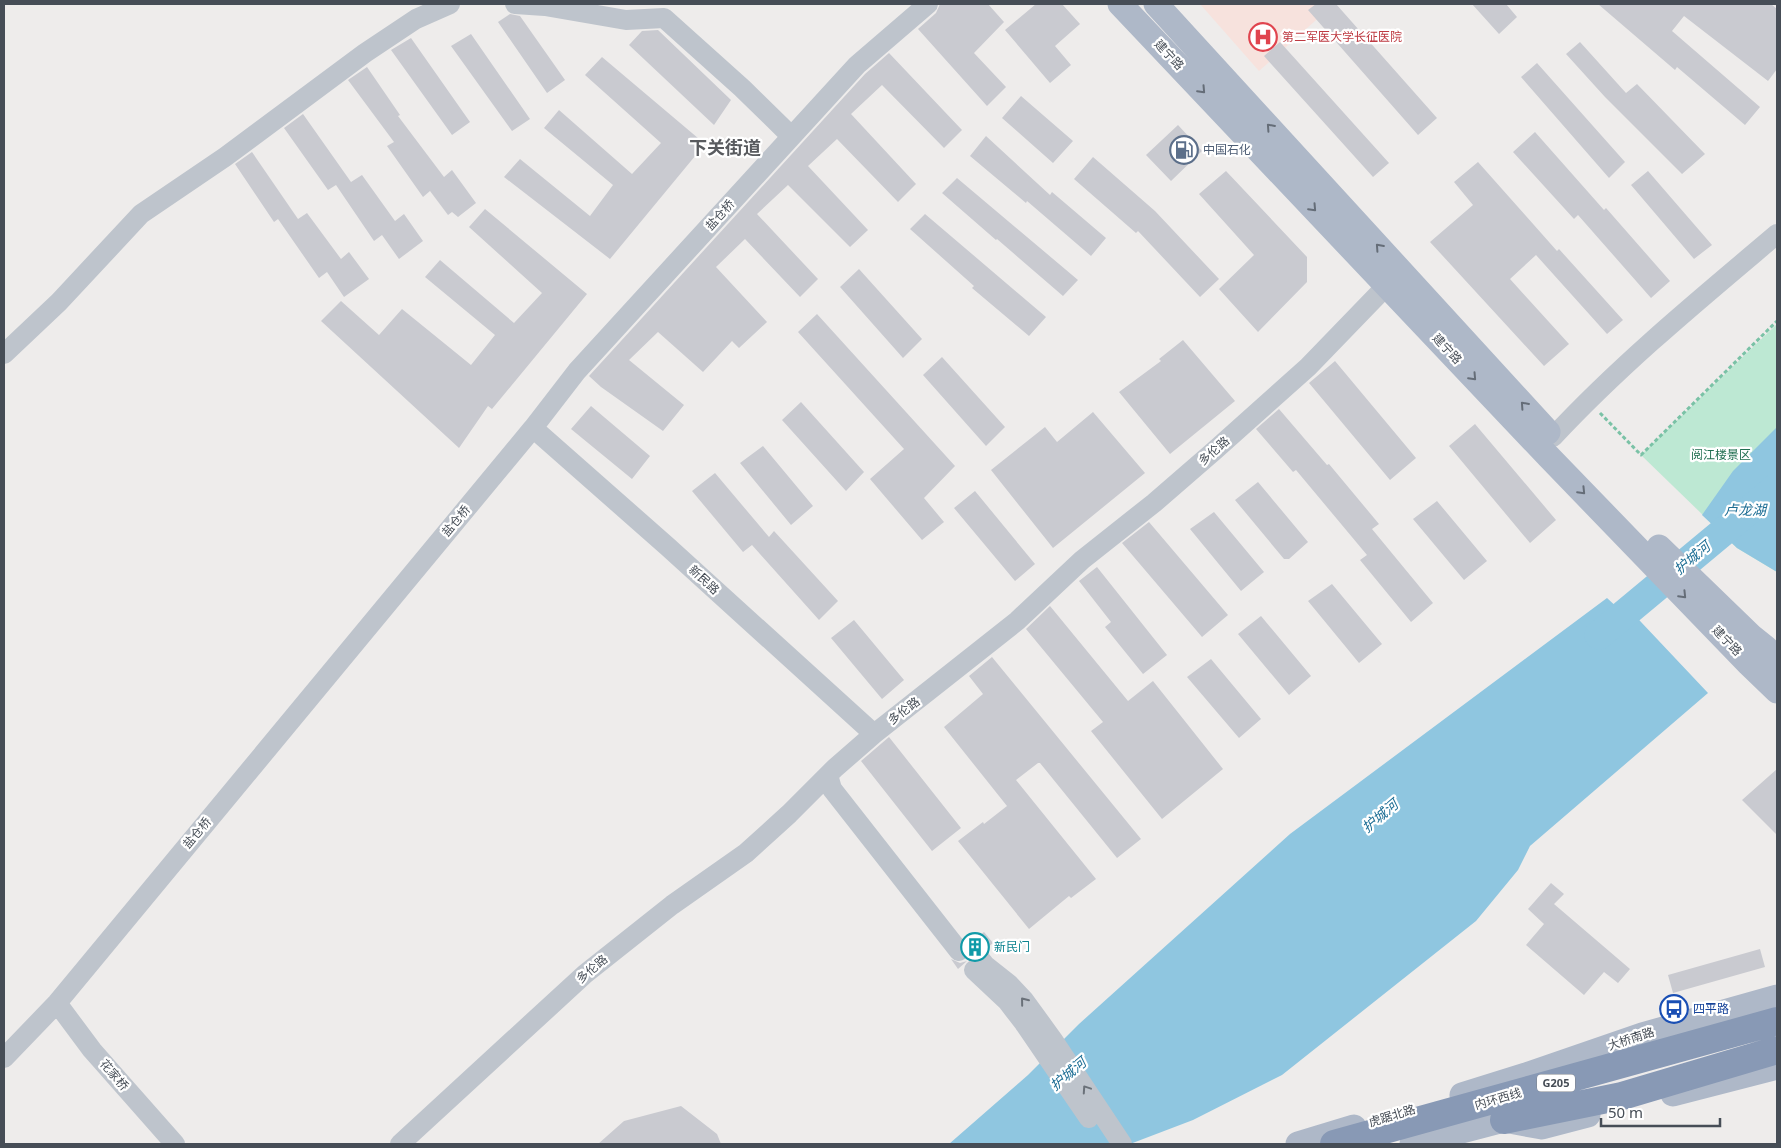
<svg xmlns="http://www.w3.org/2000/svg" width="1781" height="1148" font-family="'Noto Sans','Noto Sans SC',sans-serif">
<rect width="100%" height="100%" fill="#eeeceb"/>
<path fill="#f7e2dd" d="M1200 4H1334L1259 71Z"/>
<path fill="#bde8d3" d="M1777 324V572L1737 548 1641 455Z"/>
<path fill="#8fc6e0" d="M1777 427V572L1737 548 1702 515 1733 471Z
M1607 598 1620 610 1625 605 1708 693 1530 846 1518 870 1476 921 1282 1075 1193 1120 1130 1144H949L1028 1075 1079 1024 1290 834Z"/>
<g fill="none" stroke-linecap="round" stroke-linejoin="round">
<path stroke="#8fc6e0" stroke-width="29" d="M1599 635 1777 487"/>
</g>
<path fill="#c9cad0" d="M940 4H988L1004 22 974 53 1006 87 987 106 918 29 936 13Z
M1036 4H1062L1080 24 1055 46 1071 65 1050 83 1005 30Z
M1316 4H1336L1437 118 1418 135 1308 10Z
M1472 4H1506L1517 17 1499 34Z
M1598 4H1771L1777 9V69L1768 81 1684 16 1672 31 1760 107 1745 125 1677 67 1675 70Z
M510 14 520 16 565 80 547 93 498 22Z
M658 30 731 100 714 125 629 45 642 31Z
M471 34 530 119 512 131 451 46Z
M411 38 470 122 452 135 391 50Z
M1280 42 1389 163 1373 177 1264 56Z
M1580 42 1626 93 1637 84 1705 154 1682 174 1605 97 1566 54Z
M889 53 962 130 944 148 882 85 851 114 916 184 898 202 837 139 808 166 868 230 850 247 788 185 757 214 818 279 800 297 745 239 716 267 767 322 739 348 732 341 703 372 658 332 629 360 684 405 663 431 601 387 589 376 865 74Z
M602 57 705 144 610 259 504 177 520 159 590 216 613 185 544 128 559 110 632 174 661 143 585 75Z
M1537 63 1625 162 1609 178 1521 77Z
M367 67 400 115 398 116 444 177 452 170 476 203 458 217 452 212 448 215 430 191 423 197 387 146 394 142 348 80Z
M1021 96 1073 141 1053 163 1002 118Z
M303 114 351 182 362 175 395 221 404 214 423 241 399 259 382 235 374 241 336 185 328 190 284 128Z
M1178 125 1202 151 1171 181 1146 155Z
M1535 132 1604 210 1606 208 1670 281 1651 298 1578 215 1574 219 1513 152Z
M986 136 1050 195 1052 192 1106 238 1091 256 1027 201 1026 203 970 156Z
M252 152 298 219 307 213 341 259 349 252 369 279 344 297 327 272 319 278 278 219 274 222 235 164Z
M1093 157 1155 211 1219 279 1200 297 1138 231 1136 233 1074 179Z
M1478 162 1557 251 1559 249 1623 320 1607 334 1536 255 1510 279 1569 344 1544 366 1430 242 1473 205 1454 182Z
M1226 171 1307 257V282L1258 332 1219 289 1254 255 1199 194Z
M1648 171 1712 245 1694 259 1631 185Z
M957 178 1027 237 1078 280 1063 296 997 239 996 240 942 193Z
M485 209 587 294 492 409 488 406 459 448 321 321 341 301 379 335 402 309 471 365 495 335 425 277 440 260 514 323 542 293 469 227Z
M925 214 1046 317 1029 336 972 288 974 286 910 229Z
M859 269 922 339 903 358 840 287Z
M817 314 955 466 924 498 944 522 922 540 870 479 904 449 798 332Z
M1183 340 1235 401 1170 454 1119 392 1161 361 1159 359Z
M942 357 1005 427 986 446 923 375Z
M1335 361 1416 458 1390 480 1309 383Z
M801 402 864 472 846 491 782 420Z
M591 406 650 456 632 479 571 429Z
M1279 409 1327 465 1329 464 1379 524 1372 529 1433 603 1411 622 1360 560 1367 555 1296 470 1293 472 1256 429Z
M1093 412 1145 473 1053 548 991 470 1045 427 1057 442Z
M1475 424 1556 520 1530 543 1449 446Z
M763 446 813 506 791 525 740 463Z
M715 473 769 537 774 531 838 601 819 620 752 545 743 552 692 491Z
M1258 482 1308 542 1289 559H1284L1235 500Z
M975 491 1035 564 1015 581 954 508Z
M1437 501 1487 561 1464 580 1413 519Z
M1214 512 1264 572 1241 591 1190 529Z
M1149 522 1228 615 1202 637 1122 543Z
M1097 567 1167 655 1143 674 1105 627 1111 622 1079 581Z
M1332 584 1382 644 1359 663 1308 601Z
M1050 606 1128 701 1153 681 1223 769 1162 819 1091 731 1103 722 1026 629Z
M1261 616 1311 676 1289 695 1238 634Z
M854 620 904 680 882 699 831 638Z
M992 657 1141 839 1117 858 1040 763H1038L1016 780 1096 879 1071 898 1069 896 1029 929 958 841 983 822 984 824 1007 806 944 727 983 694 969 676Z
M1211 659 1261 719 1239 738 1187 677Z
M889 737 961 828 932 851 861 761Z
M1777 769V835L1742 800Z
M1551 883 1564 894 1554 904 1630 969 1618 983 1604 972 1584 995 1526 945 1544 924 1528 909Z
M984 932 993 943 987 948 981 944 975 943 969 946 968 944Z
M1760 949 1765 967 1673 993 1668 975Z
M951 959 960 963 967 961 958 969Z
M681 1106 717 1134 721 1144H598L624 1121Z"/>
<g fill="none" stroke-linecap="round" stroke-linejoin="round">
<path stroke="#cccccd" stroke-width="20" stroke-dasharray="20 10" stroke-linecap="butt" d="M968 944 977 955"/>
<path stroke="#7ac2a6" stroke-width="3" stroke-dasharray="4 2.5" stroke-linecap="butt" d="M1600 413 1641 455 1777 321"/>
<path stroke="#bec4cc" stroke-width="20" d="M515 4 545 6 626 20 664 18 742 88 791 136
M4 354 59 302 141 214 225 157 365 53 416 19 450 4
M533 428 668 547 874 734
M1553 437C1622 363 1700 299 1777 234
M828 775 832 789 959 951
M977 955 985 965 1009 984 1024 1000 1053 1040 1122 1144
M974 970 1007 1001 1024 1023 1089 1118
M57 1003 92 1050 175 1144
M4 1058 57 1003 533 428 577 371 857 65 928 4
M400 1144 585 974 672 905 746 853 789 814 835 768 874 734 1017 621 1082 560 1154 503 1214 451 1308 367 1396 276"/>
<path stroke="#aeb8c8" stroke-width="25" d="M1120 4 1548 456 1749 664 1777 691
M1156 4 1548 432
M1659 547 1751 636 1766 648 1777 662
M1673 1094 1777 1067
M1462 1095 1526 1075 1642 1035 1777 997
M1298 1144 1354 1127
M1412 1144 1504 1120 1542 1127 1588 1115"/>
<path stroke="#8899b5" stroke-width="28" d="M1504 1120 1622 1096 1777 1050
M1334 1144 1777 1021"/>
</g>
<defs><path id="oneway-chevron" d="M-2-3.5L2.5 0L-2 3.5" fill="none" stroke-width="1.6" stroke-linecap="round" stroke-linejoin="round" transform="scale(1.25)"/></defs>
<g stroke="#656d78">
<use href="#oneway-chevron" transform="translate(1202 90) rotate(47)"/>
<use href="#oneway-chevron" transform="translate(1270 127) rotate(-132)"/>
<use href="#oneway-chevron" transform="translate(1313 208) rotate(47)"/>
<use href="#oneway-chevron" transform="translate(1379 247) rotate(-132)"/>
<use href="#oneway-chevron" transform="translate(1473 377) rotate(47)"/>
<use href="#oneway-chevron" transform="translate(1524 405) rotate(-132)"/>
<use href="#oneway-chevron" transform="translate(1582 491) rotate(46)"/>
<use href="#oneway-chevron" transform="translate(1683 595) rotate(46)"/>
</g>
<g stroke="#6a7179">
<use href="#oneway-chevron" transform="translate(1024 1001) rotate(-129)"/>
<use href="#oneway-chevron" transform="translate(1086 1089) rotate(-124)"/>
</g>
<defs>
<symbol id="hospital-ring" viewBox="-11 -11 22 22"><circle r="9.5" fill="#fff" stroke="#e0444e" stroke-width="1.5"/><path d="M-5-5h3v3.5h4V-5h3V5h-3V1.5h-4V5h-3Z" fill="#e0444e"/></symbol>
<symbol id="fuel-ring" viewBox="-11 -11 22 22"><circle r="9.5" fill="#fff" stroke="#5c6f8a" stroke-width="1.5"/><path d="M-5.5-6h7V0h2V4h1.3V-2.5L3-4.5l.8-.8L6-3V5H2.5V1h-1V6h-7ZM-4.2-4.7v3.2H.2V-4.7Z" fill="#5c6f8a"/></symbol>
<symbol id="building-ring" viewBox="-11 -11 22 22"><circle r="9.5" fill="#fff" stroke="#0f9aa8" stroke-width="1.5"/><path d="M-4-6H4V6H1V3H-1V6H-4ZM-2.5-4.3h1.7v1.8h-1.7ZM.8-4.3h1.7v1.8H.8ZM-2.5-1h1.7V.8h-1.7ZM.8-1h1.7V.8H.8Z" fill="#0f9aa8"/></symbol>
<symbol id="bus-ring" viewBox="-11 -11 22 22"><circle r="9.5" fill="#fff" stroke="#1a4fb4" stroke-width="1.5"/><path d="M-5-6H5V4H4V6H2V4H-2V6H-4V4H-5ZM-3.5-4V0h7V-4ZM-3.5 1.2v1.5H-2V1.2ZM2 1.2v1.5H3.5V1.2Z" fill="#1a4fb4"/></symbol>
</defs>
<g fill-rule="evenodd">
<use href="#hospital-ring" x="1247" y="21" width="32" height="32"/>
<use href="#fuel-ring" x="1168" y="134" width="32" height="32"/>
<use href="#building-ring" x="959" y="931" width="32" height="32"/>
<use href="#bus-ring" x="1658" y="993" width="32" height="32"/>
</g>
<g text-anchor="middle" stroke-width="4.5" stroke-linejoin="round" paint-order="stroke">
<rect fill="#fff" stroke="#7e8289" stroke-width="1" x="1537" y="1074.5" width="38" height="17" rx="4"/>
<g font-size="11" font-weight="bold" fill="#464d56">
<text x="1556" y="1087">G205</text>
</g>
<g font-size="12" fill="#be3a42" stroke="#fff" text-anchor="start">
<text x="1282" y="41">第二军医大学长征医院</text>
</g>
<g font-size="12" fill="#464d56" stroke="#fff">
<text transform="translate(1169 55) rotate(47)" y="4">建宁路</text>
<text transform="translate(720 215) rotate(-48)" y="4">盐仓桥</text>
<text transform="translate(1447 349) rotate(47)" y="4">建宁路</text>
<text transform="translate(1214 451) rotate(-41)" y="4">多伦路</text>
<text transform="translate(456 521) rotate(-50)" y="4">盐仓桥</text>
<text transform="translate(704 580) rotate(43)" y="4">新民路</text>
<text transform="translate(1727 641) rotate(46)" y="4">建宁路</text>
<text transform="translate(904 711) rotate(-37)" y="4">多伦路</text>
<text transform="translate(197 833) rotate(-50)" y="4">盐仓桥</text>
<text transform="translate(592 969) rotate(-40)" y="4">多伦路</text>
<text transform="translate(1631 1039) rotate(-18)" y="4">大桥南路</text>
<text transform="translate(114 1075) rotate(49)" y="4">花家桥</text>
<text transform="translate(1498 1099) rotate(-16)" y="4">内环西线</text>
<text transform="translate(1392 1116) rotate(-17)" y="4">虎踞北路</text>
</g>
<g font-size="12" fill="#4e5e75" stroke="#fff" text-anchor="start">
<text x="1203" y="154">中国石化</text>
</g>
<g font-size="12" fill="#206e50" stroke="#fff">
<text x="1721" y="459">阅江楼景区</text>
</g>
<g font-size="12" fill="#0d838f" stroke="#fff" text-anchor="start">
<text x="994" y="951">新民门</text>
</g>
<g font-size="12" fill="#164399" stroke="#fff" text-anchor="start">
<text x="1693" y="1013">四平路</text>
</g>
<g font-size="14" font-style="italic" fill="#1c6d94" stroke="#fff">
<text x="1745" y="515">卢龙湖</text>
<text transform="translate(1692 558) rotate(-40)" y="5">护城河</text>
<text transform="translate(1380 816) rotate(-40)" y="5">护城河</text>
<text transform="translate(1068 1074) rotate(-40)" y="5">护城河</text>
</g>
<g font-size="18" font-weight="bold" fill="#595b5f" stroke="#fff">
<text x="725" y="154">下关街道</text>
</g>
</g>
<rect width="1781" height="1148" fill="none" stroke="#464d56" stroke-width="10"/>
<path d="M1601 1118v8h119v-8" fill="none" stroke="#464d56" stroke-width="2.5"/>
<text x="1608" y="1118" font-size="15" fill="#464d56" stroke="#ffffff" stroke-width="4" paint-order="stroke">50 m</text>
</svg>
